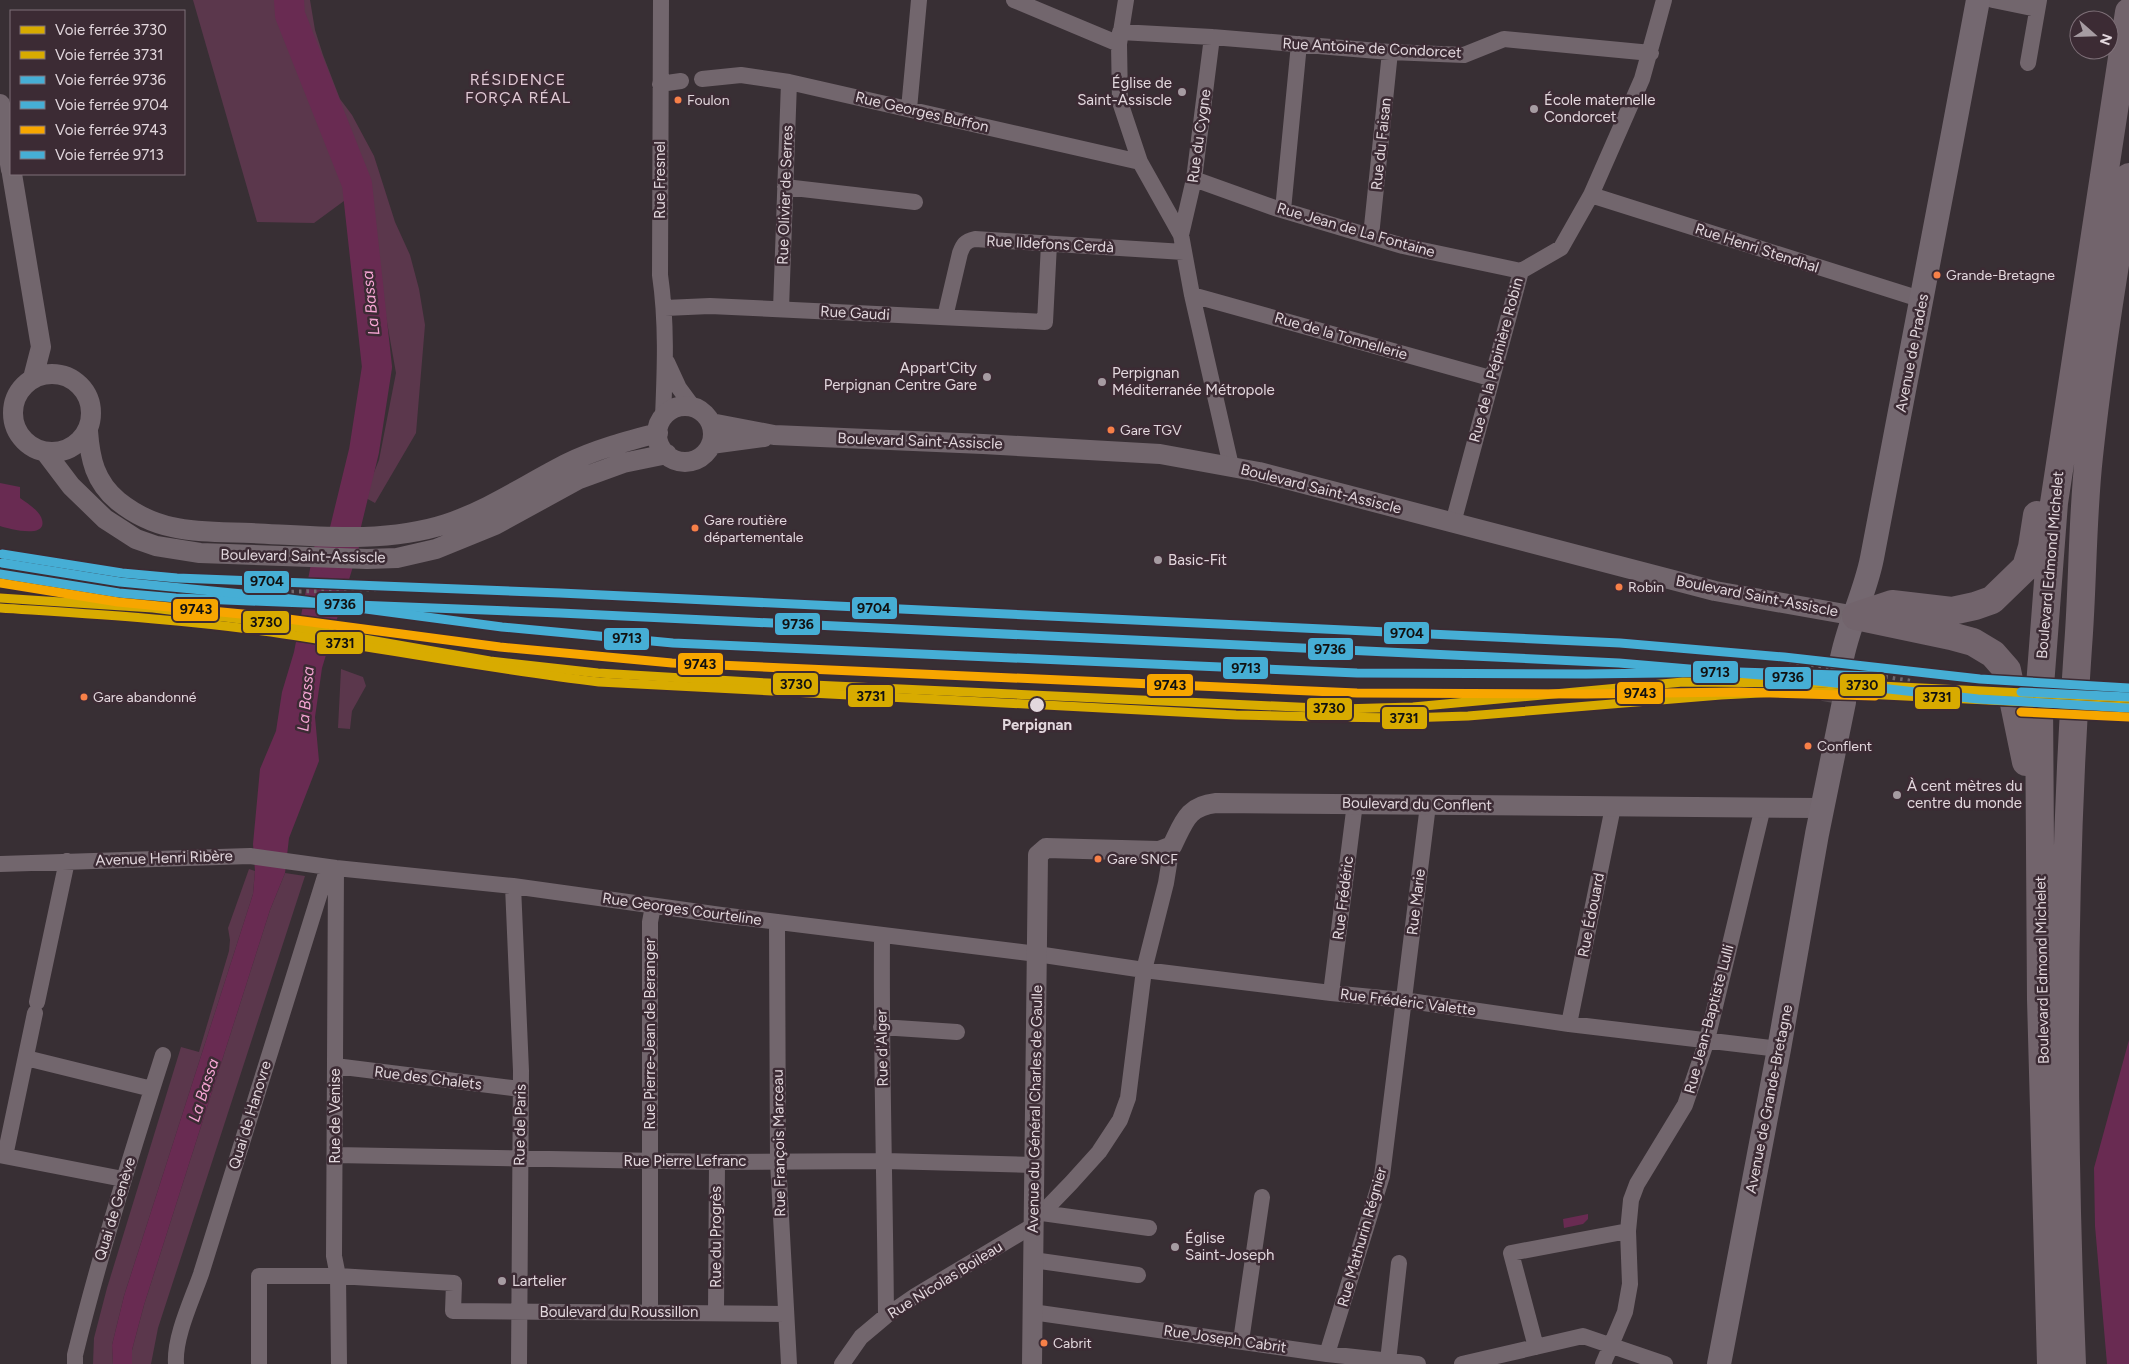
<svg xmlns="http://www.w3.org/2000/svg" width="2129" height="1364" font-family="Figtree,sans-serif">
<rect width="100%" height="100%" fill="#382f34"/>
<path fill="#5b374c" d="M193 0H310L315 30 323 55 340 99 352 115 374 156 395 222 410 255 419 289 425 325 416 433 375 503 364 497 379 460 396 373 363 187 314 223 257 222Z
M341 669 363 677 366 686 352 711 350 729 338 728Z
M249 869 255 871 253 894 124 1296 112 1345 113 1364H93L94 1338 107 1288 181 1047 199 1052 229 951 230 940 228 928Z
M285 873 305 876 158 1328 151 1364H132V1350L144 1305 270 910Z"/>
<path fill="#692b52" d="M0 483 20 487V498C27 503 37 509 41 517 51 540 9 529 0 526Z
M362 537 322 668 315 717 319 761 289 838 285 873 270 910 144 1305 132 1350V1364H113L112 1345 124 1296 253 894 255 871 253 844 260 769 276 731 282 692 294 652 316 538Z
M2129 1040V1364H2107L2095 1226 2094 1168Z
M1588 1214V1219L1583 1224 1564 1228 1563 1219Z"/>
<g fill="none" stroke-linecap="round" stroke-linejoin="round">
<path stroke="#692b52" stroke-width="30" d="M289 0 290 15 357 184 377 367 364 451 336 566"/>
<path stroke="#52484d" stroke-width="24" stroke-dasharray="24 12" stroke-linecap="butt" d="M1833 703 1841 663"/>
<path stroke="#72666d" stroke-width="16" d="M661 0 660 275C667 323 665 369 663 417
M1014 0 1119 44
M1126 0 1119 44 1120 102 1140 162 1181 235 1192 295 1231 466
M1993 0 2037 9
M1120 32 1212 37 1390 52 1464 55 1504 39 1651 53
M2028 63 2039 0
M702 79 741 75 789 82 1140 162
M660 84 681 81
M909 109 919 0
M1194 179 1275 208 1403 246 1521 271
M785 187 915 202
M1591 195 1923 300
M1283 210 1299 44
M1181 235 1194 179 1212 37
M1371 236 1390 52
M1192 295 1490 378
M665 308 710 306 1045 322 1049 244
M781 309 789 82
M945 317 960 253C963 245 965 241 975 239L1184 252
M667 362 679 388 693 407
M1453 523 1521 271 1561 248 1591 195 1642 79 1664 0
M0 864 250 856 336 868 513 886 721 915 1037 954 1144 970 1331 993 1403 1000 1569 1024 1779 1049
M336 868 334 1256 338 1276 339 1364
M513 886 521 1071 519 1364
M777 922 778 1161 789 1364
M882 936C881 1062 885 1189 886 1316
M1331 993 1355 803
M37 1002 67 861
M1569 1024 1613 807
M881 1027 957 1032
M26 1058 152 1089
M335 1066 520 1089
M0 1155 123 1179
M335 1155 717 1162 885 1161 1034 1165
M5 1156 35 1013
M1042 1213 1149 1228
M1034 1216 1042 1213 1071 1183 1099 1152 1120 1120 1128 1098 1144 970 1166 883 1172 846
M1033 1260 1138 1275
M650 1312V922L653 906
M1032 1312 1327 1354 1418 1364
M716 1313 717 1162
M1241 1341 1262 1197
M1536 1347 1511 1253 1628 1231
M1327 1354 1382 1176 1428 805
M1388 1361 1399 1263
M75 1364V1355C100 1254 131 1155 163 1055
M176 1364C174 1337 192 1300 201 1274L328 867
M259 1364V1276H338L454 1283 453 1311 785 1314
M842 1364 861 1337 886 1316 915 1296 1034 1225
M1462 1364 1583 1336 1665 1364
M1603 1364 1625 1312 1630 1284 1628 1231 1631 1200 1637 1184 1685 1105 1707 1040 1763 807"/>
<path stroke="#72666d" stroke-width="20" d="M0 104 11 170
M12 174 41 347 33 378
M13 413a39 39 0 1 1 78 0a39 39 0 1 1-78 0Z
M657 434a28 28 0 1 1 56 0a28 28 0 1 1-56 0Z
M711 423 774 435 983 444 1160 454 1259 472 1715 591 1856 616
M88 431C90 459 95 482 118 501 133 513 153 523 172 527 197 533 225 532 251 533 315 536 384 544 446 524 489 510 528 483 568 463 596 449 628 441 658 433
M711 444 764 437
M46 453 71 486 105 519 136 539 156 546 200 553 367 559 397 558 436 549 495 525 579 479 623 463 667 454
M1032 1364 1038 855 1046 848 1159 851 1172 846C1184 822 1187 806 1216 803L1822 808"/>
<path stroke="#746870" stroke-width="24" d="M1841 663C1847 627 1865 594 1872 558 1909 372 1943 186 1978 0
M1719 1364 1779 1049 1817 834 1844 702"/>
<path stroke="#72646c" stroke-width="28" d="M1856 616 1892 604 1952 611 1975 606 1992 600 2026 567 2032 547 2037 515
M1856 616 1951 636 1973 642 1993 654 2007 670 2026 762
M2051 1364 2041 999 2039 699 2054 503 2129 12
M2072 1364C2062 1125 2061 885 2078 647 2083 583 2082 519 2089 456 2099 362 2114 270 2129 177"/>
<path stroke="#6f676c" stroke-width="4" stroke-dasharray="2.5 5" stroke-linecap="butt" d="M284 592 457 587 1653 646C1741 651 1826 668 1912 681
M209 600 361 609 511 630 581 637 701 645 1042 659"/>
<defs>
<path id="rail-1" d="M0 598 153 608 272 623 490 661 598 673 768 683 1340 709 1413 707 1683 682 1819 683 2129 698"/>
<path id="rail-2" d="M0 608C90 614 181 619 271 632 380 648 489 669 599 682L1236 715 1321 717 1405 718 1468 716 1721 695 1801 691 2129 707"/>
<path id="rail-3" d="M0 574 119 593 176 598 560 613 1619 663 1782 677 1978 699 2128 708"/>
<path id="rail-4" d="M2 554 122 573 177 578 560 593 1620 643 1784 657 1980 679 2129 688"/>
<path id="rail-5" d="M0 583 118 602 273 617 500 647 672 663 1357 693 1586 694 1738 692 1875 696
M2021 712 2129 717"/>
<path id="rail-6" d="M2 563 120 582 275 597 502 627 673 643 1357 673 1586 674 1738 672 1875 676
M2021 692 2129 697"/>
</defs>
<use href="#rail-1" stroke="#3c2b34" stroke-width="12"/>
<use href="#rail-2" stroke="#3c2b34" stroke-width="12"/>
<use href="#rail-3" stroke="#3c2b34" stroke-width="12"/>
<use href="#rail-4" stroke="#3c2b34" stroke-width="12"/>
<use href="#rail-5" stroke="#3c2b34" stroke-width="12"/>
<use href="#rail-6" stroke="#3c2b34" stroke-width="12"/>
<use href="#rail-1" stroke="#d8ab00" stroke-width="9"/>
<use href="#rail-2" stroke="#d8ab00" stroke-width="9"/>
<use href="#rail-3" stroke="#46aed5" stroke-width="9"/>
<use href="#rail-4" stroke="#46aed5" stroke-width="9"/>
<use href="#rail-5" stroke="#f7a600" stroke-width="9"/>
<use href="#rail-6" stroke="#46aed5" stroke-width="9"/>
</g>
<g fill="#a69ca2" stroke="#3c2b34" stroke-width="2">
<circle cx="1182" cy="92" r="5"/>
<circle cx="1534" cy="109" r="5"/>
<circle cx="987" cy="377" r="5"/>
<circle cx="1102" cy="382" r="5"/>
<circle cx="1158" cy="560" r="5"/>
<circle cx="1897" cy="795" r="5"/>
<circle cx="1175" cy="1247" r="5"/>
<circle cx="502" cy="1281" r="5"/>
</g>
<g fill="#f78048" stroke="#3c2b34" stroke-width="2">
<circle cx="678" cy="100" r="4.5"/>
<circle cx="1937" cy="275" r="4.5"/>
<circle cx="1111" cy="430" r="4.5"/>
<circle cx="695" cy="528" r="4.5"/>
<circle cx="1619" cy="587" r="4.5"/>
<circle cx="84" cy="697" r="4.5"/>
<circle cx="1808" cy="746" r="4.5"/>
<circle cx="1098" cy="859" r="4.5"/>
<circle cx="1044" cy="1343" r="4.5"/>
</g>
<circle fill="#e2d7dd" stroke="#3c2b34" stroke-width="2" cx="1037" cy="705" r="8"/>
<g text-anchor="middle" stroke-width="5" stroke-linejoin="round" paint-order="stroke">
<g font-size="14" fill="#e2d7dd" stroke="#3c2b34" text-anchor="start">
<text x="687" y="105">Foulon</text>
<text x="1946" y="280">Grande-Bretagne</text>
<text x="1120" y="435">Gare TGV</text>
<text x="704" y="525">Gare routière<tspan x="704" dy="17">départementale</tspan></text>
<text x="1628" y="592">Robin</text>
<text x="93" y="702">Gare abandonné</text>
<text x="1817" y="751">Conflent</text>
<text x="1107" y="864">Gare SNCF</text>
<text x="1053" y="1348">Cabrit</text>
</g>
<g font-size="15" fill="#e2d7dd" stroke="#3c2b34">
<text transform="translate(1372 48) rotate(3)" y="5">Rue Antoine de Condorcet</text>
<text transform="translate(922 112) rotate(13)" y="5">Rue Georges Buffon</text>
<text transform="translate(1199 136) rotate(-82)" y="5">Rue du Cygne</text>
<text transform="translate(1381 144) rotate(-84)" y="5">Rue du Faisan</text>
<text transform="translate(660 180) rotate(-90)" y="5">Rue Fresnel</text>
<text transform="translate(785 195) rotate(-88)" y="5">Rue Olivier de Serres</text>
<text transform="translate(1356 230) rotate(16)" y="5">Rue Jean de La Fontaine</text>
<text transform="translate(1050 244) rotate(3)" y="5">Rue Ildefons Cerdà</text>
<text transform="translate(1757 248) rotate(18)" y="5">Rue Henri Stendhal</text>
<text transform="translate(855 313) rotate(3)" y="5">Rue Gaudi</text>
<text transform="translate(1341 336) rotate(16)" y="5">Rue de la Tonnellerie</text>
<text transform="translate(1912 353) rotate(-79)" y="5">Avenue de Prades</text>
<text transform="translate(1496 360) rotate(-75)" y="5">Rue de la Pépinière Robin</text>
<text transform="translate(920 441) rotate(2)" y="5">Boulevard Saint-Assiscle</text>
<text transform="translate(1321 489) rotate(14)" y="5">Boulevard Saint-Assiscle</text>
<text transform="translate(303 556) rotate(1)" y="5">Boulevard Saint-Assiscle</text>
<text transform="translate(2050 565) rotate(-85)" y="5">Boulevard Edmond Michelet</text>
<text transform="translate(1757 596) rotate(11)" y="5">Boulevard Saint-Assiscle</text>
<text transform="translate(1417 804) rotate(1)" y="5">Boulevard du Conflent</text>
<text transform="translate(164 858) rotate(-2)" y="5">Avenue Henri Ribère</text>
<text transform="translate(1343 898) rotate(-83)" y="5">Rue Frédéric</text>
<text transform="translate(1416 902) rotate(-83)" y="5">Rue Marie</text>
<text transform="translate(682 909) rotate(8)" y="5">Rue Georges Courteline</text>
<text transform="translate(1591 915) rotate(-79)" y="5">Rue Édouard</text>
<text transform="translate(2042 970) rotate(-91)" y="5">Boulevard Edmond Michelet</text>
<text transform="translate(1408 1002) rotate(7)" y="5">Rue Frédéric Valette</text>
<text transform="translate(1709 1019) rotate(-75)" y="5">Rue Jean-Baptiste Lulli</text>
<text transform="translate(650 1034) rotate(-90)" y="5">Rue Pierre-Jean de Beranger</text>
<text transform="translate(882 1048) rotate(-91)" y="5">Rue d'Alger</text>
<text transform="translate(428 1078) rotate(7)" y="5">Rue des Chalets</text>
<text transform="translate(1769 1099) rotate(-79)" y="5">Avenue de Grande-Bretagne</text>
<text transform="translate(1035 1109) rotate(-89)" y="5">Avenue du Général Charles de Gaulle</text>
<text transform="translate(250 1115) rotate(-73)" y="5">Quai de Hanovre</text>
<text transform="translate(335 1116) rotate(-90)" y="5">Rue de Venise</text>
<text transform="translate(520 1125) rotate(-89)" y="5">Rue de Paris</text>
<text transform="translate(779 1143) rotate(-91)" y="5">Rue François Marceau</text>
<text x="685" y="1166">Rue Pierre Lefranc</text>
<text transform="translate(115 1209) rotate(-73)" y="5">Quai de Genève</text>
<text transform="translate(716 1237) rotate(-90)" y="5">Rue du Progrès</text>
<text transform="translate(1362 1237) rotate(-74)" y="5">Rue Mathurin Régnier</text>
<text transform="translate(945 1280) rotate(-32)" y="5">Rue Nicolas Boileau</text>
<text x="619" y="1317">Boulevard du Roussillon</text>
<text transform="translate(1225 1339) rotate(8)" y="5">Rue Joseph Cabrit</text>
</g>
<g font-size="15" fill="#e2d7dd" stroke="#3c2b34" text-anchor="start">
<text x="1172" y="88" text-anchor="end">Église de<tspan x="1172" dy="17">Saint-Assiscle</tspan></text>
<text x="1544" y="105">École maternelle<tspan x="1544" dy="17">Condorcet</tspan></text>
<text x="977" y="373" text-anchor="end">Appart'City<tspan x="977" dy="17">Perpignan Centre Gare</tspan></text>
<text x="1112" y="378">Perpignan<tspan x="1112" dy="17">Méditerranée Métropole</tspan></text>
<text x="1168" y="565">Basic-Fit</text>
<text x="1907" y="791">À cent mètres du<tspan x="1907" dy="17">centre du monde</tspan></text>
<text x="1185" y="1243">Église<tspan x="1185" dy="17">Saint-Joseph</tspan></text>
<text x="512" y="1286">Lartelier</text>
</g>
<g font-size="15" font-weight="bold" fill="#e2d7dd" stroke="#3c2b34">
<text x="1037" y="730">Perpignan</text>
</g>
<g font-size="16" letter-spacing="1" fill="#dfc8d4" stroke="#3c2b34">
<text x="518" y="85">RÉSIDENCE<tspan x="518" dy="18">FORÇA RÉAL</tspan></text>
</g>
<g font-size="16" font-style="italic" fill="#f5a5d3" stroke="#3c2b34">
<text transform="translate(370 303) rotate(-96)" y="6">La Bassa</text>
<text transform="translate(305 699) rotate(-85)" y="6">La Bassa</text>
<text transform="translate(203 1090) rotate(-72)" y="6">La Bassa</text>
</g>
</g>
<g stroke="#3c2b34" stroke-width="2">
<rect x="243" y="570" width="47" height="24" rx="5" fill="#46aed5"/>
<rect x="316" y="592" width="48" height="24" rx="5" fill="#46aed5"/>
<rect x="851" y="596" width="47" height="24" rx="5" fill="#46aed5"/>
<rect x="172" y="598" width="47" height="24" rx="5" fill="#f7a600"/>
<rect x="242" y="610" width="48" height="24" rx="5" fill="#d8ab00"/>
<rect x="774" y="612" width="47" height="24" rx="5" fill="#46aed5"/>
<rect x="1383" y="621" width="47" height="24" rx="5" fill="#46aed5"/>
<rect x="603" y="627" width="47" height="24" rx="5" fill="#46aed5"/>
<rect x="316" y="631" width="48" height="24" rx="5" fill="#d8ab00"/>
<rect x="1307" y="637" width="47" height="24" rx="5" fill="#46aed5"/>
<rect x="677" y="652" width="47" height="24" rx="5" fill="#f7a600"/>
<rect x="1222" y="656" width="47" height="24" rx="5" fill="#46aed5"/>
<rect x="1692" y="660" width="47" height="24" rx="5" fill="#46aed5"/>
<rect x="1764" y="666" width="48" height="24" rx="5" fill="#46aed5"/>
<rect x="772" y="672" width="47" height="24" rx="5" fill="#d8ab00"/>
<rect x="1146" y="673" width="48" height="24" rx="5" fill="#f7a600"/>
<rect x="1839" y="673" width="47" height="24" rx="5" fill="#d8ab00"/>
<rect x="1616" y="681" width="48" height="24" rx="5" fill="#f7a600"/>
<rect x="847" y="684" width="47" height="24" rx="5" fill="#d8ab00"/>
<rect x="1914" y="686" width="47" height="24" rx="5" fill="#d8ab00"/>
<rect x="1306" y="697" width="47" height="24" rx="5" fill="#d8ab00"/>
<rect x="1381" y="706" width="47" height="24" rx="5" fill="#d8ab00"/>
</g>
<g font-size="14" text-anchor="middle" font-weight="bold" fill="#111">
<text x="267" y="586">9704</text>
<text x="340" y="609">9736</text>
<text x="874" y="613">9704</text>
<text x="196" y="614">9743</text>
<text x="266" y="627">3730</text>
<text x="798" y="629">9736</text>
<text x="1407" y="638">9704</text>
<text x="627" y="643">9713</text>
<text x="340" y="648">3731</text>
<text x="1330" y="654">9736</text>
<text x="700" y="669">9743</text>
<text x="1246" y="673">9713</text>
<text x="1715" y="677">9713</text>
<text x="1788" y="682">9736</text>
<text x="796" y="689">3730</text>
<text x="1170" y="690">9743</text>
<text x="1862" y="690">3730</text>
<text x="1640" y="698">9743</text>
<text x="871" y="701">3731</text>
<text x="1937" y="702">3731</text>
<text x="1329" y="713">3730</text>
<text x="1404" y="723">3731</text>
</g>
<rect x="10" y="10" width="175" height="165" fill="#3c2b34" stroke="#7e7078"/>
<rect x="20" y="26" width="25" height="8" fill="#d8ab00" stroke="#7e7078"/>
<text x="55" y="35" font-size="15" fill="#e2d7dd">Voie ferrée 3730</text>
<rect x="20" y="51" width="25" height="8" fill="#d8ab00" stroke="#7e7078"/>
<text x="55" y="60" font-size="15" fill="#e2d7dd">Voie ferrée 3731</text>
<rect x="20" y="76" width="25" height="8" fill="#46aed5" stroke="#7e7078"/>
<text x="55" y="85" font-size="15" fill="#e2d7dd">Voie ferrée 9736</text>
<rect x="20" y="101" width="25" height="8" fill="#46aed5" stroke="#7e7078"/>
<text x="55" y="110" font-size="15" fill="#e2d7dd">Voie ferrée 9704</text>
<rect x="20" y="126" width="25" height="8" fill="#f7a600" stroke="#7e7078"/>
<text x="55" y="135" font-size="15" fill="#e2d7dd">Voie ferrée 9743</text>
<rect x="20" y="151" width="25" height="8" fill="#46aed5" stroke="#7e7078"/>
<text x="55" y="160" font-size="15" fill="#e2d7dd">Voie ferrée 9713</text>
<g transform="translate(2094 35) rotate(110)"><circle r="24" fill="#3c2b34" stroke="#7e7078"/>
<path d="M0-4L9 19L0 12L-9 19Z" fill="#a69ca2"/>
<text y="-8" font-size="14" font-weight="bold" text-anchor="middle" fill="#e2d7dd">N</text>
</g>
</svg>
